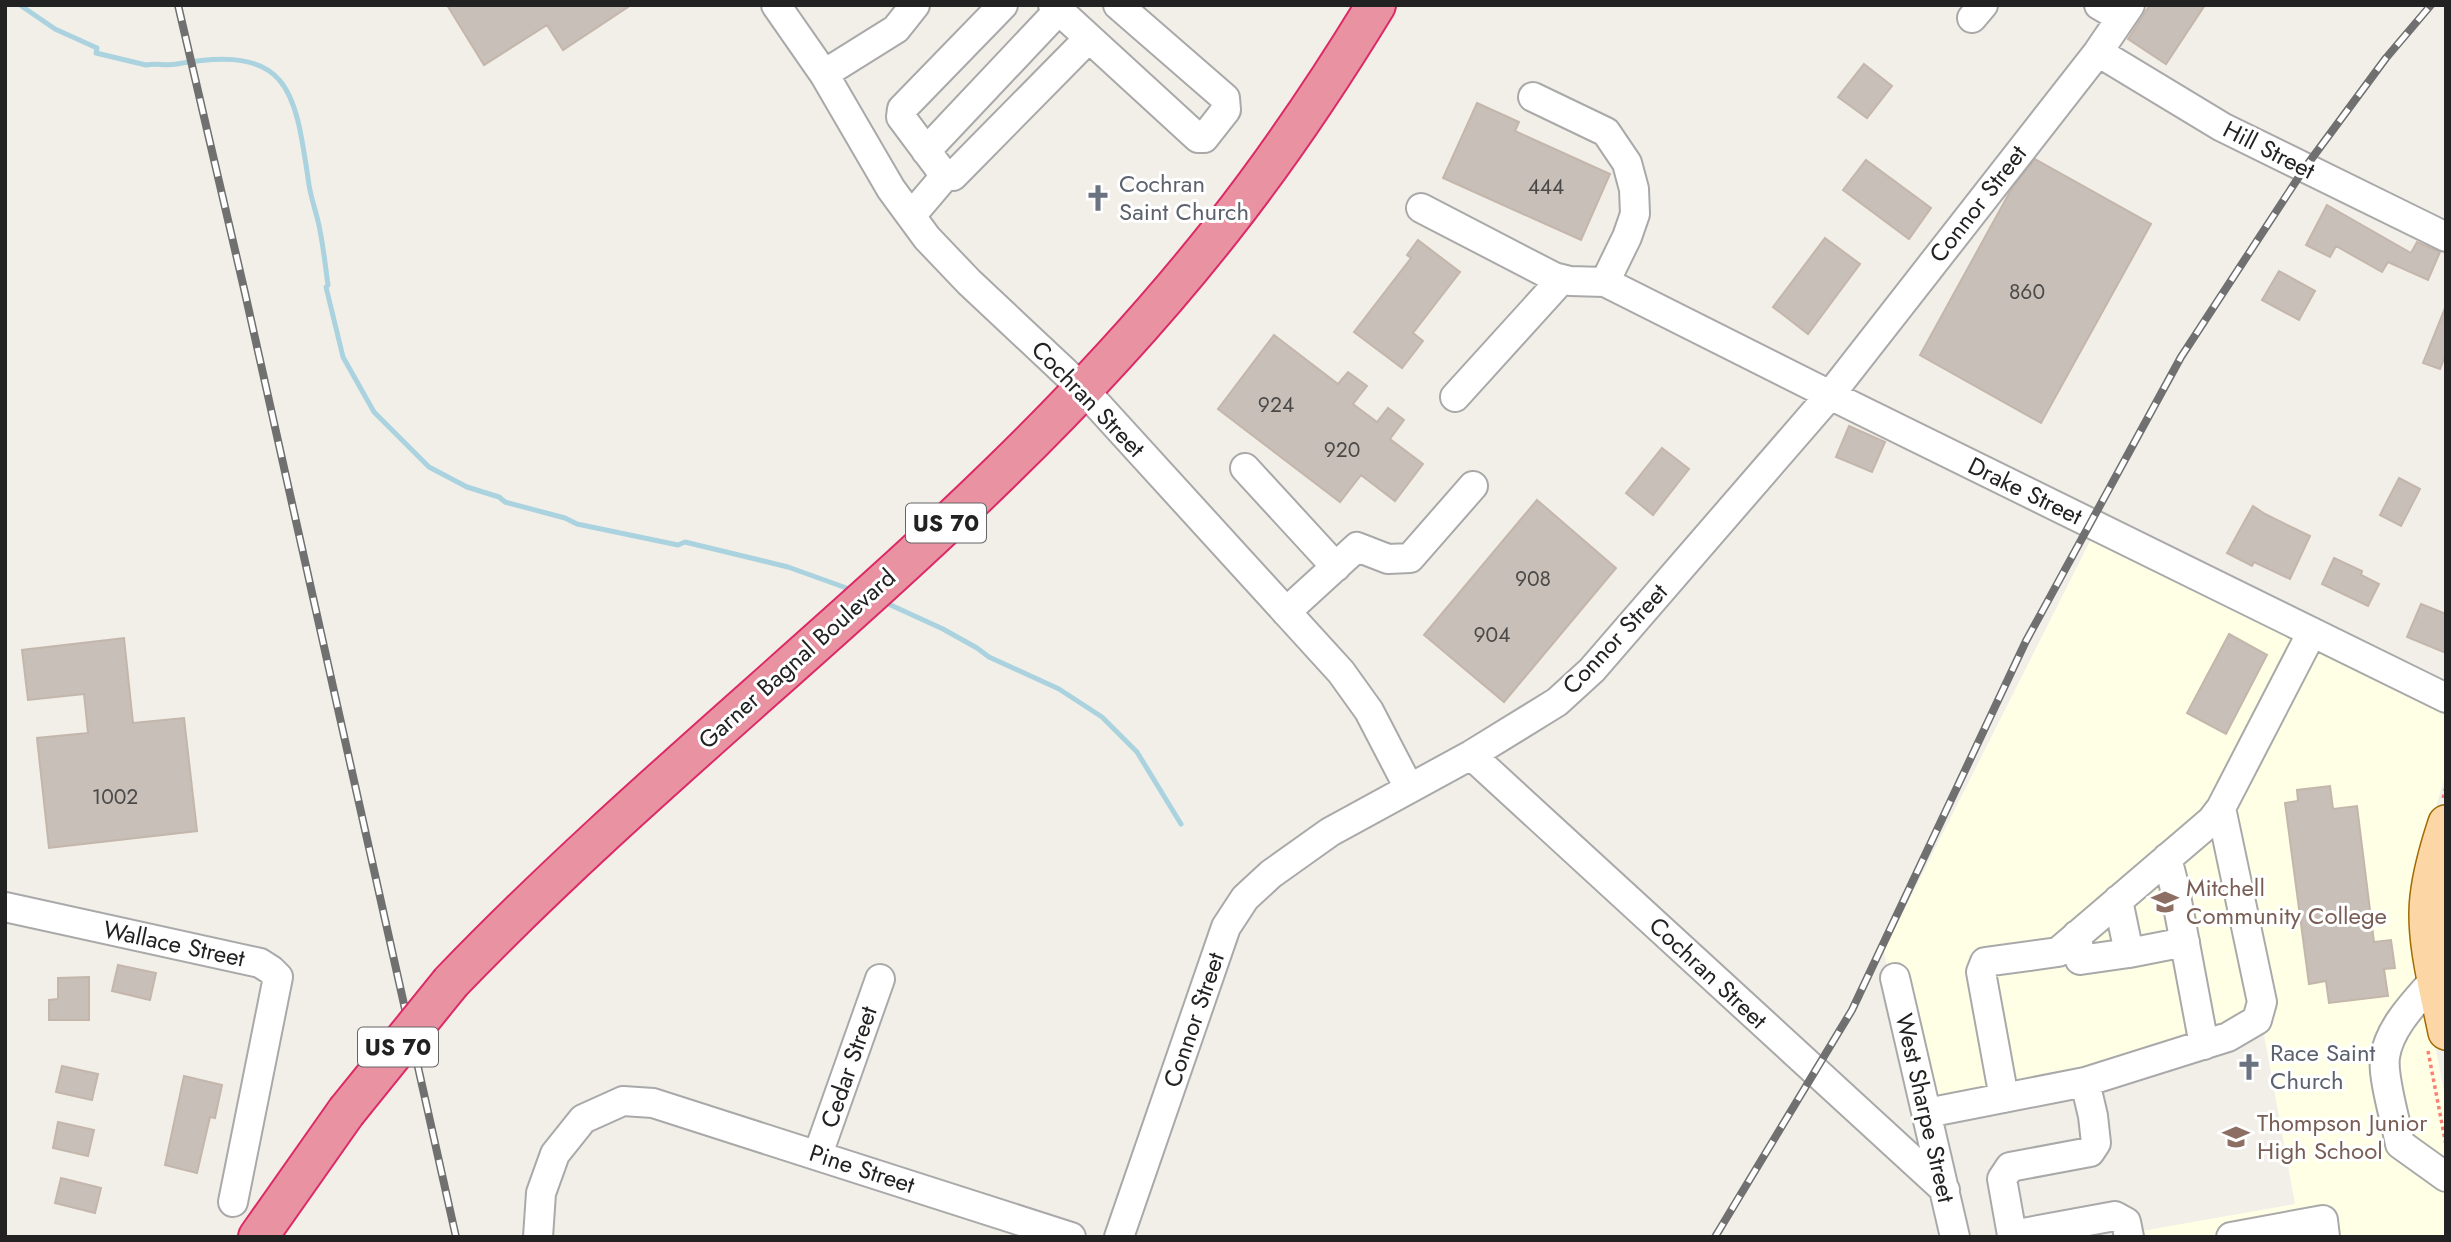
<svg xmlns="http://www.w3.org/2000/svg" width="2451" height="1242" font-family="Jost,sans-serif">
<rect width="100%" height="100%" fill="#f2efe9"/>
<path fill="#ffffe5" d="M2092 537 2446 712V773L2433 817 2421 972 2446 1102V1237H2137L2136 1232 2295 1204 2263 1029 2108 1090 1915 1124 1884 950Z"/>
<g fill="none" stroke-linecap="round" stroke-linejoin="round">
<path stroke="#aad3df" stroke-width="5" d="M20 5 55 29 97 48 96 53 146 65C156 63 166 66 177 64 290 44 295 89 309 185 311 197 315 209 318 221 323 242 325 264 328 285L326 287 343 357 374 412 429 467 467 487 499 497 505 502 565 518 577 524 678 545 685 542 788 567 852 590
M884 602 943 629 977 648 989 657 1059 689 1102 717 1137 752 1181 824"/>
</g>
<path fill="#c7bfb8" stroke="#c4b6ab" stroke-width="2" d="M447 5H631L563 50 547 25 484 65Z
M2150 5H2205L2166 64 2128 39Z
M1864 64 1892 86 1867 118 1838 97Z
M1477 103 1519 122 1515 131 1610 174 1581 240 1443 178Z
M2035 159 2151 224 2041 423 1920 355 2012 188Z
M1866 160 1931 208 1909 239 1843 190Z
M2327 205 2411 253 2417 242 2440 252 2428 280 2388 262 2382 272 2336 246 2330 257 2306 245Z
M1825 238 1860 264 1808 334 1773 307Z
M1418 240 1460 272 1413 333 1423 341 1402 368 1354 332 1411 258 1407 255Z
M2279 271 2315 291 2299 320 2262 300Z
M2445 308 2446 354 2440 369 2423 363Z
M1274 335 1338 384 1348 372 1367 386 1353 404 1377 422 1388 408 1404 420 1390 439 1423 464 1395 501 1361 475 1340 502 1218 409Z
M1849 426 1885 442 1872 472 1836 457Z
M1662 448 1689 469 1653 515 1626 493Z
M2399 478 2420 489 2401 526 2380 515Z
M1537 500 1616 568 1504 702 1424 635Z
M2253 506 2265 514 2310 536 2290 579 2254 562 2252 566 2227 553Z
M2334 558 2362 571 2361 575 2379 584 2368 606 2322 584Z
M2421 604 2446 614V653L2407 637Z
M2229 634 2267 655 2226 734 2187 713Z
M124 638 133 723 184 718 197 831 49 848 37 738 88 733 84 694 28 700 22 650Z
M2330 786 2333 809 2357 806 2374 942 2391 940 2395 968 2384 969 2388 996 2329 1003 2326 981 2309 984 2285 803 2298 801 2297 790Z
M118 965 156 973 150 1000 112 991Z
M89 977V1020H49V1000L58 999V978Z
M62 1066 98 1074 92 1100 56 1092Z
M184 1076 222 1085 215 1118 210 1117 197 1173 165 1165Z
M58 1122 94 1130 88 1156 53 1148Z
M61 1178 101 1188 95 1213 55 1203Z"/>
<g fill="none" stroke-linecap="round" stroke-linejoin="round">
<defs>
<path id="minor" d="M776 5 824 74 891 189 927 238 969 282 1083 389 1341 672 1369 711 1409 788
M1003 5 902 109 901 117 945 176H953L1089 38
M1053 5 1198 138H1204L1226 110 1225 98 1118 5
M2099 5 2121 18
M1972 18 1983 5
M2098 52 2222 127 2446 237
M824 74 896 29 915 5
M1533 97 1606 132 1627 163 1634 189 1635 214 1627 237 1605 282
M926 151 1059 10
M1421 208 1554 277 1570 281 1605 282 1830 395 2446 698
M911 216 945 176
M1455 397 1562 279
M1245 468 1336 567
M1286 612 1357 547 1388 559 1410 558 1473 486
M1471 755 1945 1190
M2221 808 2312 632
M2167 858 2174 885 2204 1045
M2118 900 2129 953 2185 942
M5 907 260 963 271 970 278 977 233 1202
M2077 935 2080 960 2129 953
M1895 978 1955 1237
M2436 978C2417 1000 2389 1027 2385 1057 2382 1077 2396 1122 2400 1144L2446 1177
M2004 1098 1981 972 1985 962 2058 952 2211 821 2221 808 2262 1002 2257 1020 2228 1037 2085 1082
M1927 1113 2085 1082 2093 1116 2096 1143 2090 1152 2010 1167 2002 1179 2012 1235 2115 1216 2126 1222 2129 1237
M818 1154 880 979
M538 1237 541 1193 555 1154 583 1119 623 1101 653 1103 1071 1237
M1119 1237 1226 927 1245 898 1271 874 1330 832 1471 755 1557 702 1592 670 1830 395 2098 52 2130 5
M2231 1237 2323 1220 2325 1237"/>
<path id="major" d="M2446 823C2438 847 2431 871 2428 897 2423 938 2438 992 2446 1032"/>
<path id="highway" d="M451 982C625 801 824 645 1003 470 1081 394 1155 314 1222 229 1278 158 1329 82 1376 5
M258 1237 346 1112"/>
</defs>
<use href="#minor" stroke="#a9a9a9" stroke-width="32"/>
<use href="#major" stroke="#a06b00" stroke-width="38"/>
<use href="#highway" stroke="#dc2a67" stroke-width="42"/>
<path stroke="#fa8072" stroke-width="3.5" stroke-dasharray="3.5 3.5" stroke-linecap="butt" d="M2443 798 2446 787
M2428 1051 2446 1145"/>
<use href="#minor" stroke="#fff" stroke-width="28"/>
<use href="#major" stroke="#fcd6a4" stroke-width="35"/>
<use href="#highway" stroke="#e892a2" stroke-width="38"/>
<defs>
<path id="rail" d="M178 5 245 293 456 1237
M1715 1237 1852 1010 2026 641 2181 357 2304 169 2386 58 2431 5"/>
</defs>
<use href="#rail" stroke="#707070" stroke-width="8"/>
<use href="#rail" stroke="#fff" stroke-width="5" stroke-dasharray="16" stroke-linecap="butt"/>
<defs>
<path id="highway-bridge" d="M346 1112 451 982"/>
</defs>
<use href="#highway-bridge" stroke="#dc2a67" stroke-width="42" stroke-linecap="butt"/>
<use href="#highway-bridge" stroke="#e892a2" stroke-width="38"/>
</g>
<defs>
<symbol id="church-bare" viewBox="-9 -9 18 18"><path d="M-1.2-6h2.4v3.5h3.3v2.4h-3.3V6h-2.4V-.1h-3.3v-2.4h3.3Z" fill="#6b7280" stroke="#fff" stroke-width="2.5" paint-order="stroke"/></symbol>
<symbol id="university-bare" viewBox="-9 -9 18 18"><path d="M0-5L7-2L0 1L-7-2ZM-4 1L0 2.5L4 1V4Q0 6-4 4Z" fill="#8d6e63" stroke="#fff" stroke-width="2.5" paint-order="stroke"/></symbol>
<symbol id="school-bare" viewBox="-9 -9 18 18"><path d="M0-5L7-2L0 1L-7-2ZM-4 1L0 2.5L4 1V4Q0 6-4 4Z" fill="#8d6e63" stroke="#fff" stroke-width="2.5" paint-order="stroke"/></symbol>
</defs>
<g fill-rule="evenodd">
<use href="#church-bare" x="1079" y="179" width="38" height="38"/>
<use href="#university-bare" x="2146" y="883" width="38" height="38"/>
<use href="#church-bare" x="2230" y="1048" width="38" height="38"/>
<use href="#school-bare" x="2217" y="1118" width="38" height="38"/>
</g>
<g text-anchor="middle" stroke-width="6" stroke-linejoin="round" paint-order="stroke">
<g font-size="21" fill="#4b4948">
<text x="1546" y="194">444</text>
<text x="2027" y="299">860</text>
<text x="1276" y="412">924</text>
<text x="1342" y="457">920</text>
<text x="1533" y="586">908</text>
<text x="1492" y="642">904</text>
<text x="115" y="804">1002</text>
</g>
<g fill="#fff" stroke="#646464" stroke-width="2">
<rect x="906" y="503.5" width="80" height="39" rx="5"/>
<rect x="358" y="1027.5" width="80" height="39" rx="5"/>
</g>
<g font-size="23" font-weight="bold" fill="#222">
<text x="946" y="531">US 70</text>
<text x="398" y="1055">US 70</text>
</g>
<g font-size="24" fill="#222" stroke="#fff">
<text transform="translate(2269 150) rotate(27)" y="8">Hill Street</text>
<text transform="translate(1978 204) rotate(-52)" y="8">Connor Street</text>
<text transform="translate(1088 399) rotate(46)" y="8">Cochran Street</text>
<text transform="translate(2025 491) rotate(26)" y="8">Drake Street</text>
<text transform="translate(1615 639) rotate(-47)" y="8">Connor Street</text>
<text transform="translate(797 659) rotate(-42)" y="8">Garner Bagnal Boulevard</text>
<text transform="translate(174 944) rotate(12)" y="8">Wallace Street</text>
<text transform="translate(1708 973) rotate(43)" y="8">Cochran Street</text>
<text transform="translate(1194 1020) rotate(-71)" y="8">Connor Street</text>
<text transform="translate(849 1067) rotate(-71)" y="8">Cedar Street</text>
<text transform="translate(1925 1108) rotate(77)" y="8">West Sharpe Street</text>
<text transform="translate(862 1169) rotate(18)" y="8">Pine Street</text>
</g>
<g font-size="24" fill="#5b616d" stroke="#fff" text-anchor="start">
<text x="1119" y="192">Cochran<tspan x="1119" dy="28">Saint Church</tspan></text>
<text x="2270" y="1061">Race Saint<tspan x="2270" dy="28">Church</tspan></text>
</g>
<g font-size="24" fill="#785e54" stroke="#fff" text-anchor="start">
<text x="2186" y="896">Mitchell<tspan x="2186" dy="28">Community College</tspan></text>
<text x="2257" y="1131">Thompson Junior<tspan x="2257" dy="28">High School</tspan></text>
</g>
</g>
<rect width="2451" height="1242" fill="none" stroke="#222222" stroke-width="14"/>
</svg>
